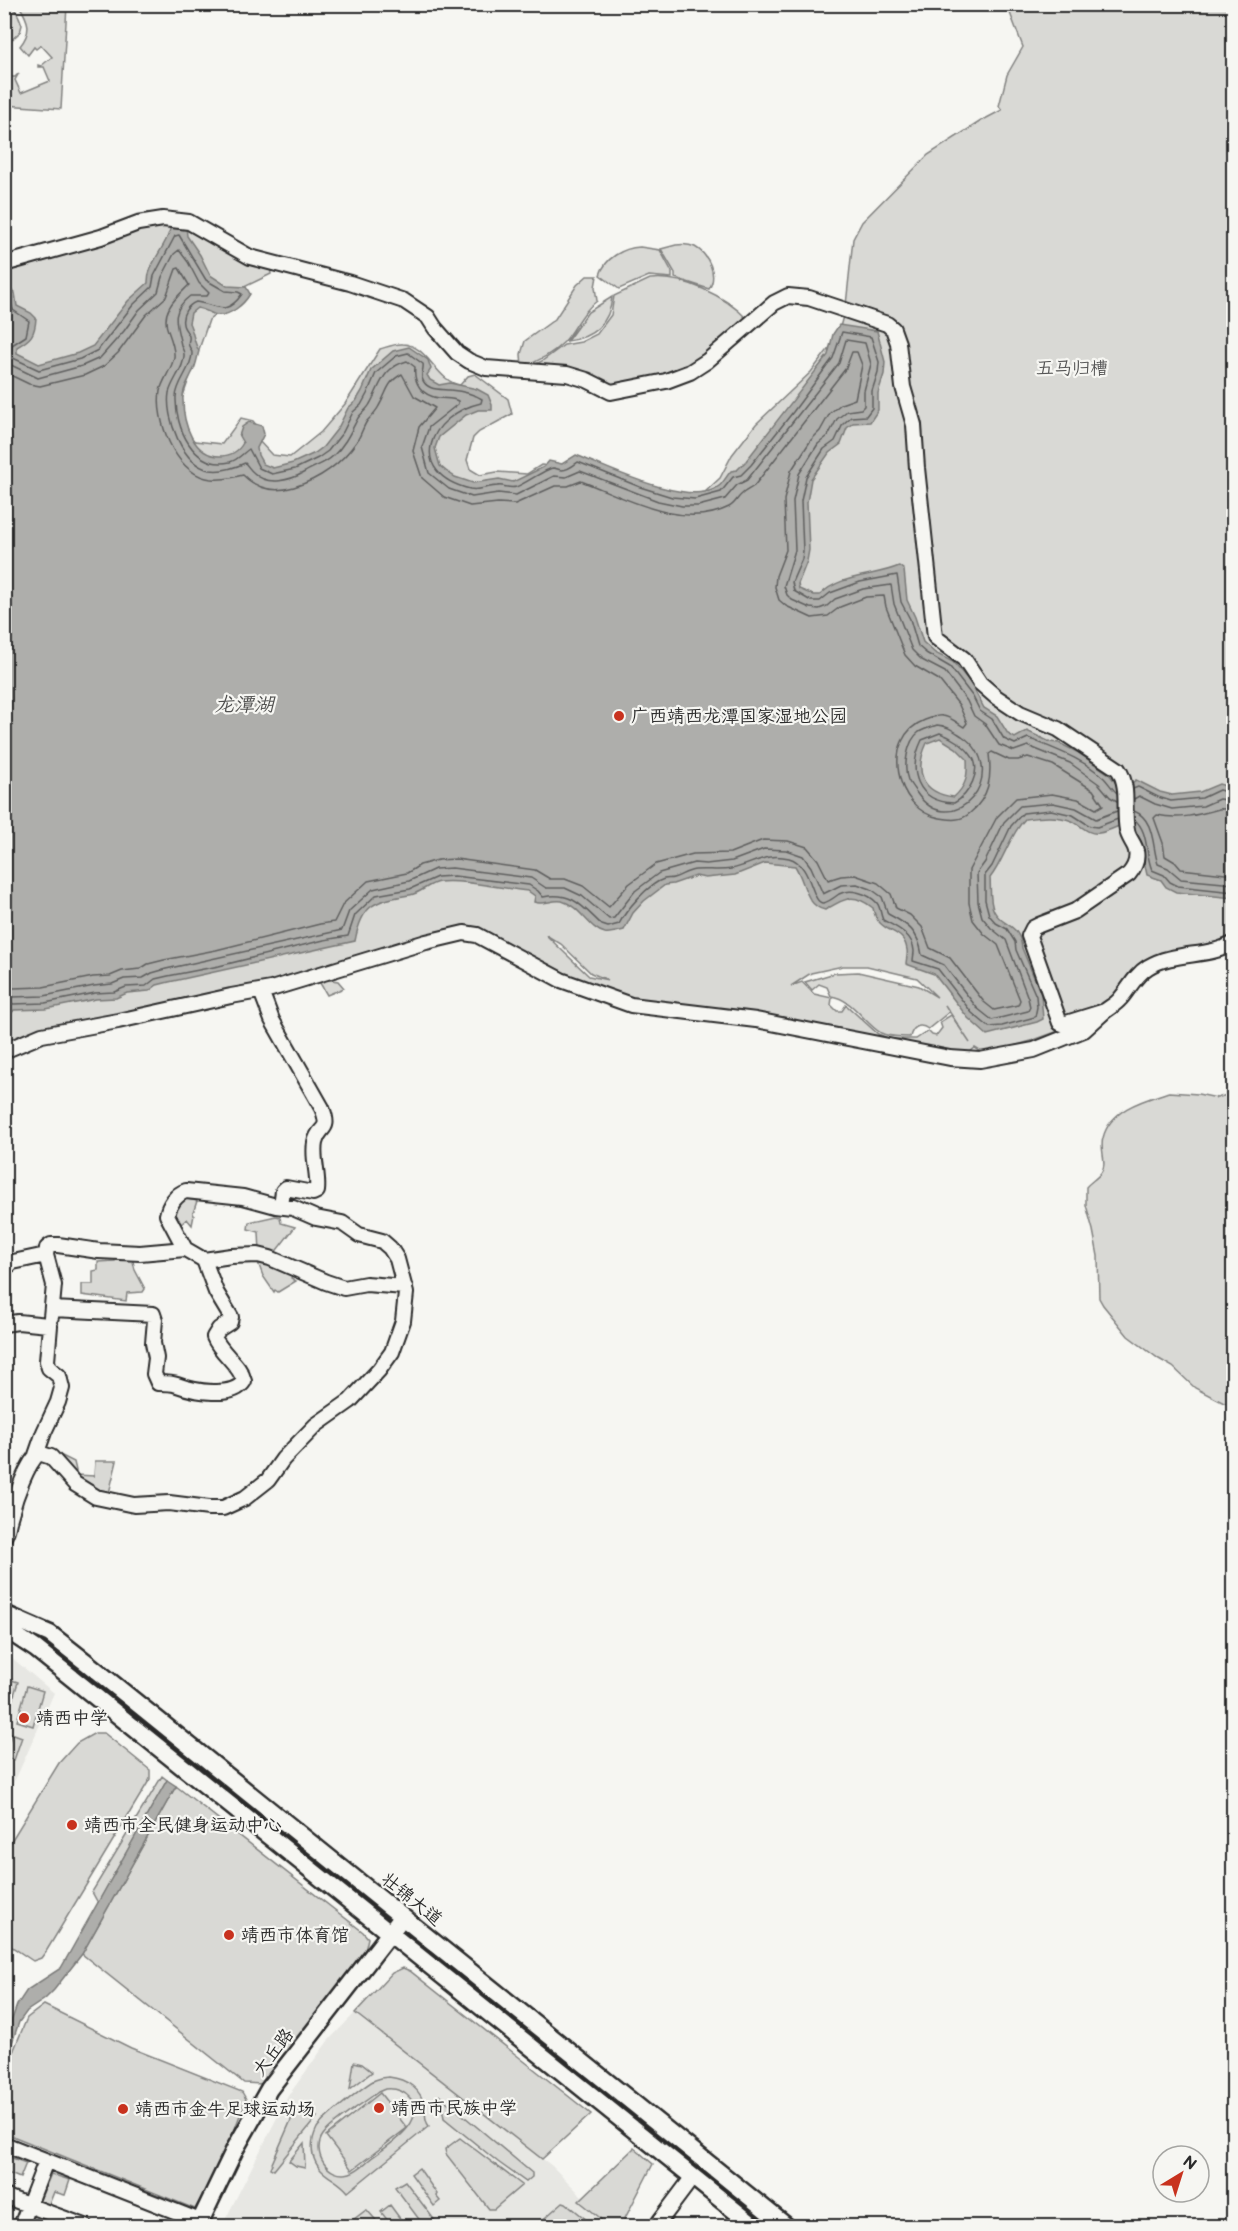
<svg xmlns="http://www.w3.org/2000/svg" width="1238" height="2231" font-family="'Balsamiq Sans','LXGW WenKai TC',sans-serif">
<rect width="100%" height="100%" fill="#f6f6f2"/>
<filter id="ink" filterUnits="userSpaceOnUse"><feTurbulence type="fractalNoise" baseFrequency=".0167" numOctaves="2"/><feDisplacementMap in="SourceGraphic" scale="12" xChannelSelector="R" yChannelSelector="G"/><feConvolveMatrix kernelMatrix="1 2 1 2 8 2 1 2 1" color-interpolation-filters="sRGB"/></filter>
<g filter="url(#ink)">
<path fill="#e7e7e3" d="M5 1652 54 1693 17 1776 5 1797Z
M355 2013 552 2166 583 2197 580 2202 599 2217 606 2226H222L288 2096 328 2041Z"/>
<path fill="#d9d9d5" stroke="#828280" stroke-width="1.5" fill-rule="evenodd" d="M5 4C15 5 19 16 22 25L20 32 5 46Z
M19 5H67L61 109 5 105V77H15L19 73 15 80 21 93 50 81 44 67H38V65L41 66 52 57 41 45 36 49 34 47 28 55 20 46C33 30 28 20 19 5Z
M1007 5H1233V951L1164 961 1117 997 1064 1029 1031 1041 985 1054 975 1048 967 1054 893 1042 892 1039H916L928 1031 932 1035 936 1036 942 1028 940 1022 951 1015 970 1043 945 1005 949 1012 928 1029C919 1022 912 1028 910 1037 900 1036 890 1038 881 1033 864 1023 853 999 831 996L827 987 819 984 812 990 805 982 835 973 858 972 919 986 937 997 917 978 867 966H843L811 973 791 986 802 982 814 994 832 998 831 1005 837 1011H842L846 1005 878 1034 888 1038 889 1041 698 1006 630 998 575 980 480 931 374 959 5 1043V260L168 218 270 267 271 274 244 287 231 303 209 320 181 402 180 431 195 441 222 444 241 418 253 421 257 426 258 440 272 455 290 457 321 432 345 404 380 349C387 347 396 343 403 344 428 345 436 381 460 385L468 376 475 374 508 399 512 414 479 432 473 438 467 460 470 469 480 475 497 472 527 474 541 465 564 467 674 507 697 493 705 492 720 478 732 455 756 424 811 372 837 338 846 305 853 239 862 222 928 155 981 121 1002 110 999 106 1007 75 1023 47ZM546 935 561 944 591 973 608 980 589 976Z
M676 245C682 244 689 244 695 247 709 255 718 275 709 289L675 278V273L661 249Z
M640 247 660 250 672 272V278L649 276 619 289 600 275C605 258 623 248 640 247Z
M587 276H597L595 287 597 301C581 312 576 329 564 342 553 353 537 362 522 367L521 354 525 341 555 319 577 285Z
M650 279C683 275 726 296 748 320L691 369 620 388 529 367 542 361 564 345 581 342 597 334 611 315 614 296Z
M612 297C610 323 593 338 567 341L588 312Z
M317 978 338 981 344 988 327 995Z
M1169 1092 1198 1094 1217 1098 1233 1093V1404L1224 1403 1195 1388 1173 1367 1159 1359 1128 1336 1103 1305 1099 1298 1098 1256 1093 1230 1086 1205V1187C1090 1182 1096 1179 1100 1174 1109 1164 1099 1150 1103 1138 1110 1109 1144 1100 1169 1092Z
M183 1198 197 1201 193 1213 194 1215 192 1225 187 1219 181 1224 183 1228 178 1232 171 1218 178 1201Z
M276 1216 280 1217 281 1223 295 1227 274 1254 260 1252 259 1232 248 1229 249 1222Z
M115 1253 132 1257 135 1270 145 1289 143 1292 127 1293 126 1301 82 1295V1284H93V1271L98 1270V1262L115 1261Z
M257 1260 294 1272 291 1278 296 1281 278 1292 275 1290 274 1292 263 1276Z
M58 1454 74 1462 77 1475 94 1476 95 1461H117L108 1497 86 1487 57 1455Z
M5 1678 18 1682 5 1725 4 1678Z
M27 1686 43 1691 33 1726 17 1721Z
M11 1733 22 1737 14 1760 5 1757Z
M95 1733H104L150 1770V1779L47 1950 41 1958 33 1961 5 1942V1851L59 1763 77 1743Z
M162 1776 167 1780 98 1903 92 1892Z
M176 1786 363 1932 368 1938 364 1956 263 2084 244 2083 82 1954Z
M403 1968 410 1971 591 2114 542 2159 355 2013 392 1973Z
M44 2005 131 2048 242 2092 246 2099 224 2158 195 2209 5 2133 4 2074 27 2018Z
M354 2062 362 2064 372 2072 350 2089Z
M389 2077C407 2079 421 2089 425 2107 426 2115 424 2120 429 2126L348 2192C336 2177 318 2176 313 2155 311 2146 313 2136 317 2128 323 2119 366 2084 375 2080 380 2078 384 2077 389 2077ZM385 2089C394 2088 403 2090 410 2098 429 2123 385 2147 369 2160 363 2165 357 2171 350 2173 328 2180 311 2152 323 2135 332 2122 365 2102 378 2092Z
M380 2093 407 2128 352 2170 326 2136Z
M440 2096 532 2173V2177L526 2182 498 2162 444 2118Z
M295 2111 317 2117 274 2170 270 2168Z
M460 2138 522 2185 494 2209H489L446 2154 445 2149Z
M304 2143 305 2168 296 2166 289 2161Z
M634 2148 653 2164 621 2226H606L599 2217 579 2201Z
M4 2155 26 2163 20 2178 5 2172Z
M419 2168 437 2194 436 2196 440 2201 434 2206 411 2174Z
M51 2174 70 2180 65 2195 54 2192 48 2207 39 2202Z
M405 2181 439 2226H424L395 2187Z
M563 2202 566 2203 594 2226H540L538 2224Z
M390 2205 404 2224 401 2226H392L381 2212Z
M367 2210 381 2226H345L366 2210Z"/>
<path fill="#aeaeab" stroke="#7a7a78" stroke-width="1.5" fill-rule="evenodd" d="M172 219 186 226 187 236 200 255 210 275 227 286 246 287 250 294C244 304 230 317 216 315 210 313 204 309 197 308L191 313 189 323C194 333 193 341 199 351 197 358 196 367 192 373 188 382 182 390 183 400 183 423 193 456 220 456 231 456 238 452 243 443L239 436 242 427 249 422 262 426 264 434 257 448 258 455 263 464 273 468 293 463 315 453 323 447 338 428 348 408 356 401 362 391 371 370 393 351 409 347 428 360 431 369 427 375 430 380 439 385 450 383 477 389 488 395 492 405V410H478L466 415 439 437 435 448 440 466 446 471 455 477 473 483 499 479 513 482 544 467 549 461 562 464 576 455C606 467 692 509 719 486 724 482 727 475 731 471L737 470 746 461 828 355 833 334 839 325 877 331 885 362 884 374 878 393V410L870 422 853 423 847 428 841 444 829 453 811 479 807 502 809 550 807 561 798 584 799 589 813 595H820C840 574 874 577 899 566L904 570 907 600 915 617 923 642 935 653 953 662 970 682 984 708 997 716 1008 734 1015 738 1027 731 1050 742 1059 743 1077 752 1109 774 1119 787 1126 788 1136 780 1160 792 1172 795 1200 792 1219 784 1233 788V898L1176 892 1166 887 1161 880 1147 875 1140 843 1132 825 1126 823C1118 826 1107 832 1099 833 1088 835 1081 825 1072 821 1057 815 1041 817 1025 819 1009 836 1004 860 990 878 991 888 989 902 994 911 1003 928 1019 922 1022 948L1041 994 1043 1019 1037 1022 987 1035 968 1018 934 974 906 964C906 960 908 954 907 950 904 926 878 936 873 908 853 892 845 898 825 910 805 906 805 881 795 866L765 863 735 875 705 878 696 876 673 884 665 885 644 901 633 913 624 930C619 931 611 934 605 933 590 930 580 906 562 901 552 899 543 906 534 902L535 896 528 891C504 889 462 879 439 882 428 884 421 893 410 895 375 901 362 903 355 941L169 982 157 985 149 991 127 993 116 998 96 999 46 1009 14 1010 10 1015H5V285L15 293 17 306 31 313 36 318C35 335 31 339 17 347V353L39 364 78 353 93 346 128 301 148 283C147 261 170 246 172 219ZM940 738 956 748 967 759C968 777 966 786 954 797 921 793 914 771 927 743Z
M167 1780 176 1786 82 1954 54 1990 45 1999 27 2011 19 2022 5 2064V2039L17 2005 27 1990 61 1968Z"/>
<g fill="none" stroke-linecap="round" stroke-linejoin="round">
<path stroke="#5f5f5e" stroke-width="1.5" d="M4 292 9 296 13 310 29 321 26 336 12 345 11 353 13 358 39 370 80 359 98 350 133 305 152 287 154 276 175 236 179 235 206 280 225 291 238 292 242 294C226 317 217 305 196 302 188 305 181 314 183 324 183 328 188 332 189 336 190 342 187 340 189 346 191 351 192 348 192 354 191 370 177 381 176 397 175 427 193 470 230 462 238 460 243 453 249 449L259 468 272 474 295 469 318 458 328 451 343 432 353 412 361 405 367 394 376 373 396 356 408 353 423 364C424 369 421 372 422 378 426 391 440 389 450 390 460 391 474 394 482 399L481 403C428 415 405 473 470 489 480 491 488 486 498 486 504 485 509 489 516 487 525 484 545 469 553 468 556 468 559 470 562 470 568 470 574 465 578 462L640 487 672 497 695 499 721 492 733 477 741 475 751 465 793 412 833 358 842 332 871 337 879 362 878 372 872 391V408L866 416 851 417 843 424 835 441 824 449 806 477 801 501 803 551 802 559 792 582 794 591 811 601H820L830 593 860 582 897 575 901 602 910 619 918 646 926 653 950 667 973 697 980 711 992 719 1004 739 1015 744 1028 738C1054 749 1082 758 1104 778 1109 783 1112 789 1117 793
M4 358 11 365 38 378 82 366 100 358 124 331 139 310 158 292 162 277 174 254 179 250 188 262 199 283 209 293 207 296H190C169 312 177 325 181 345 182 348 184 351 184 354 185 367 172 380 169 393 165 417 182 465 210 470 223 472 234 468 245 463 248 466 250 470 254 473 268 487 291 480 305 472 314 466 325 464 333 456 345 445 351 431 358 418 361 413 367 410 370 404 381 385 382 368 407 361L415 367C413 383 422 396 439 398 447 399 452 398 458 401V404L429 427 422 447 429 473 449 489 472 497 498 493 516 495 554 476 566 477 580 471 658 501 682 506H698L725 499 737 485 747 480 839 363 846 340 865 343 871 364 864 391V406L861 409 847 411 837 419 828 436 818 444 799 474 793 501 795 550 784 586 787 595 792 600 810 608 819 609 827 606 835 599 863 589 891 585 894 604 912 650 922 660 945 672 967 701 974 716 985 724 999 745 1014 751 1028 746 1070 763 1099 784 1110 797 1117 801
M4 372 29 384 40 386 85 375 104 366 118 353 146 315 166 297 176 269 179 268 189 285C177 297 160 310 168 331 171 339 175 349 174 357 172 369 163 379 160 391 155 420 175 471 206 478 218 481 231 478 243 475 257 489 274 493 294 487 320 479 341 464 357 441 361 435 363 427 367 421 372 416 376 412 379 406 388 391 386 383 402 374L414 396 435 408 419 427 413 451 422 478 444 497 470 506 498 503 515 504 555 486H568L581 481C624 497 682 531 729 507 735 504 737 498 742 494 745 491 750 489 754 486L846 368 852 352H857L862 365 855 399 841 404 830 413 820 431 811 440 791 471 784 500 786 550 776 576 775 587 779 600 786 606 812 618 828 616 840 607 866 597 884 596 886 607 905 655 915 666 939 680 959 705 967 723 964 727C957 723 951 717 943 716 937 715 931 718 925 720 880 737 895 811 940 818 951 820 961 821 970 813 989 797 992 778 989 754L992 752 1009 760H1018L1028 757 1053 765 1093 790 1103 805 1096 809 1078 799 1052 794 1016 798 997 817 969 870V903L973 920 984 934 998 945 1020 1000 1018 1005 994 1010 984 1002 950 958 930 948 922 927 910 915 896 908 891 894 878 883 855 875 841 876 828 880 818 860 807 847 788 841 763 840 730 853 693 854 656 864 629 884 609 907 583 886 565 879H550L535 870 456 859 438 860 420 865 407 873 368 881 343 904 334 922 320 924 216 950 164 960 148 964 140 969 122 971 110 976 93 977 43 987 13 988 4 990
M937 725C946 725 954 731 962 736 1015 772 952 846 916 792 913 788 910 784 908 780 903 767 907 741 919 732 924 729 931 727 937 725Z
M940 733C951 737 964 745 971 755 983 770 969 795 954 803 917 802 907 771 922 740Z
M1133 789 1138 787 1158 797 1171 801 1202 798 1219 790 1234 794
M1134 799 1139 796 1155 804 1172 809 1203 806 1219 799 1234 801
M1234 810C1229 810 1223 808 1219 809 1198 815 1179 820 1157 815L1154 818 1163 843 1165 856 1175 862 1181 869 1234 875
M1134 811C1155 819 1152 847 1158 864L1168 868 1181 879 1234 884
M1134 819C1149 831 1145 854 1152 870L1164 875 1170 882 1178 886 1234 892
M4 1001 12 997 44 996 94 986 112 984 124 979 143 978 152 973 166 969 342 930 349 911 373 889 409 881 435 869 452 868 531 878 546 888H565L582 896 609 919 614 918 635 891 659 873 694 863 706 864 732 861 764 849 786 850 803 856 811 867 823 894 841 885 857 884 871 889 882 897 888 914C909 925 918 931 922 955L944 965 977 1008 992 1020 1028 1011 1030 1007 1028 998 1006 940 991 928 982 917 978 902 977 873 985 862 1004 822 1020 806 1053 803 1076 808 1096 819 1117 811
M4 1009 13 1004 45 1003 95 993 114 992 126 987 146 986 155 979 168 976 219 966 324 940 348 936 355 915 376 895 410 889 437 877 454 876 529 885 538 891 543 897C572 891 582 906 602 925L608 927 619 924C626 910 648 884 664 879 667 878 670 879 673 878 680 876 687 871 695 870 706 869 719 871 731 869 753 865 764 852 789 858 812 864 811 903 823 903 827 903 835 897 839 894 850 888 868 893 877 903 881 908 880 914 883 920 896 927 913 934 914 951 914 955 913 958 913 961L938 969 972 1013 989 1027 1002 1026 1035 1017 1037 1007 1036 996 1016 950 1015 942 1007 929 996 923 989 915 985 900V875L992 866 1011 826 1023 813 1051 810 1073 815 1090 826 1097 827 1118 819"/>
<defs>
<path id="minor" d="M4 264 101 237 138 223 163 219 189 222 250 257 350 283 404 301 428 317 435 328 457 353 469 361 486 368 567 374 587 380 611 392 666 381 690 372 707 361 774 303 788 296 809 298 887 324 893 329 898 343 903 387 914 425 917 468 935 637 964 659 980 683 996 697 1020 713 1058 729 1118 769C1130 786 1123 810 1127 830 1128 838 1135 844 1136 851 1138 860 1134 868 1129 874L1075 911 1039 925 1033 928 1029 936 1060 1023 1063 1024 1105 1011 1084 1030 1034 1050 980 1060 950 1058 756 1020 631 1005 561 980 477 935 464 933 426 942 271 989 231 996 118 1021 42 1035 4 1051
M261 991 272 1020 322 1108C332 1133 318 1125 315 1143 312 1158 319 1175 317 1191L313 1193 286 1188 283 1191 281 1206
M1105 1011C1110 1007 1116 1004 1120 999 1129 989 1135 975 1148 967 1174 951 1208 958 1234 943
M46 1255 54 1285 51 1317
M204 1260 231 1256 258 1255 270 1258 326 1282 344 1288 366 1284 405 1287
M4 1269 13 1262 46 1255 47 1248 51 1245H58L99 1251 140 1253 185 1249 204 1260 216 1292 231 1317 230 1322 219 1329 214 1337C221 1354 240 1364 244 1381 233 1399 193 1391 177 1385 172 1383 164 1383 158 1383L154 1374 156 1358 153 1343 155 1320 153 1314 53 1309
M4 1324 18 1322 48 1325 50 1326 47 1361 49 1368 59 1376 62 1388 58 1402 44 1432 36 1455
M4 1537C9 1529 8 1522 11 1514 15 1498 27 1463 39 1453L51 1457 75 1484 96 1497 134 1505 169 1503 209 1508H223L245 1498 268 1480 283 1459 316 1425 350 1401 379 1370 392 1352 403 1321 406 1293 397 1259 390 1248 382 1241 359 1235 342 1223 316 1218 293 1208 276 1206 243 1197 186 1191C176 1194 169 1205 167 1215L185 1249
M4 2144 200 2221
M4 2196 28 2205
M33 2207 85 2226
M21 2226 46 2161
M656 2226 692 2178"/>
<path id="major" d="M4 1614 50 1634 87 1663 786 2226
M4 1628 36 1649 754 2226
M198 2226 235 2149 269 2089 397 1924"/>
</defs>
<use href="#minor" stroke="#2b2b2b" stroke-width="18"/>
<use href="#major" stroke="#2b2b2b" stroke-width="21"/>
<use href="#minor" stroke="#f6f6f2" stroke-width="14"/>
<use href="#major" stroke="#f6f6f2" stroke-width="16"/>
</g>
</g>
<g fill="#c8321e" stroke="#f6f6f2" stroke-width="2">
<circle cx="619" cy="716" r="6"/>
<circle cx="24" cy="1718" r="6"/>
<circle cx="72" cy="1825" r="6"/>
<circle cx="229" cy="1935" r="6"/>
<circle cx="379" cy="2108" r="6"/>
<circle cx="123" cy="2109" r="6"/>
</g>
<g text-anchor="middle" stroke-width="4.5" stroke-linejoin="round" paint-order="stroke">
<g font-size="18" fill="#565656" stroke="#f6f6f2">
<text x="1072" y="374">五马归槽</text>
</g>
<g font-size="18" fill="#2b2b2b" stroke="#f6f6f2" text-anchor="start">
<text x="631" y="722">广西靖西龙潭国家湿地公园</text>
<text x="36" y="1724">靖西中学</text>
<text x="84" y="1831">靖西市全民健身运动中心</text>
<text x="241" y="1941">靖西市体育馆</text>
<text x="391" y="2114">靖西市民族中学</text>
<text x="135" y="2115">靖西市金牛足球运动场</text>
</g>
<g font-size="18" fill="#2b2b2b" stroke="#f6f6f2">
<text transform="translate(412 1899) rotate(39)" y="6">壮锦大道</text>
<text transform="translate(273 2052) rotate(-53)" y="6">大丘路</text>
</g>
<g font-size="20" font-style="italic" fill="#525251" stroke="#f6f6f2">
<text x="244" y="711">龙潭湖</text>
</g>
</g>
<rect width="1238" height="2231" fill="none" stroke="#f6f6f2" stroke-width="24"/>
<rect x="12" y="12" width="1214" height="2207" fill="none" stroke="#2b2b2b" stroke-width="2" filter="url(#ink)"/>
<g transform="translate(1181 2174) rotate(38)"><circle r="28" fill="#f6f6f2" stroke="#a5a5a2" stroke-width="1.5"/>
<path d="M0-4.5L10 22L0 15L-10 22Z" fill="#c8321e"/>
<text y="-9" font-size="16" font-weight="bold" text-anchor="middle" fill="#2b2b2b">N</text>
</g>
</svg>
